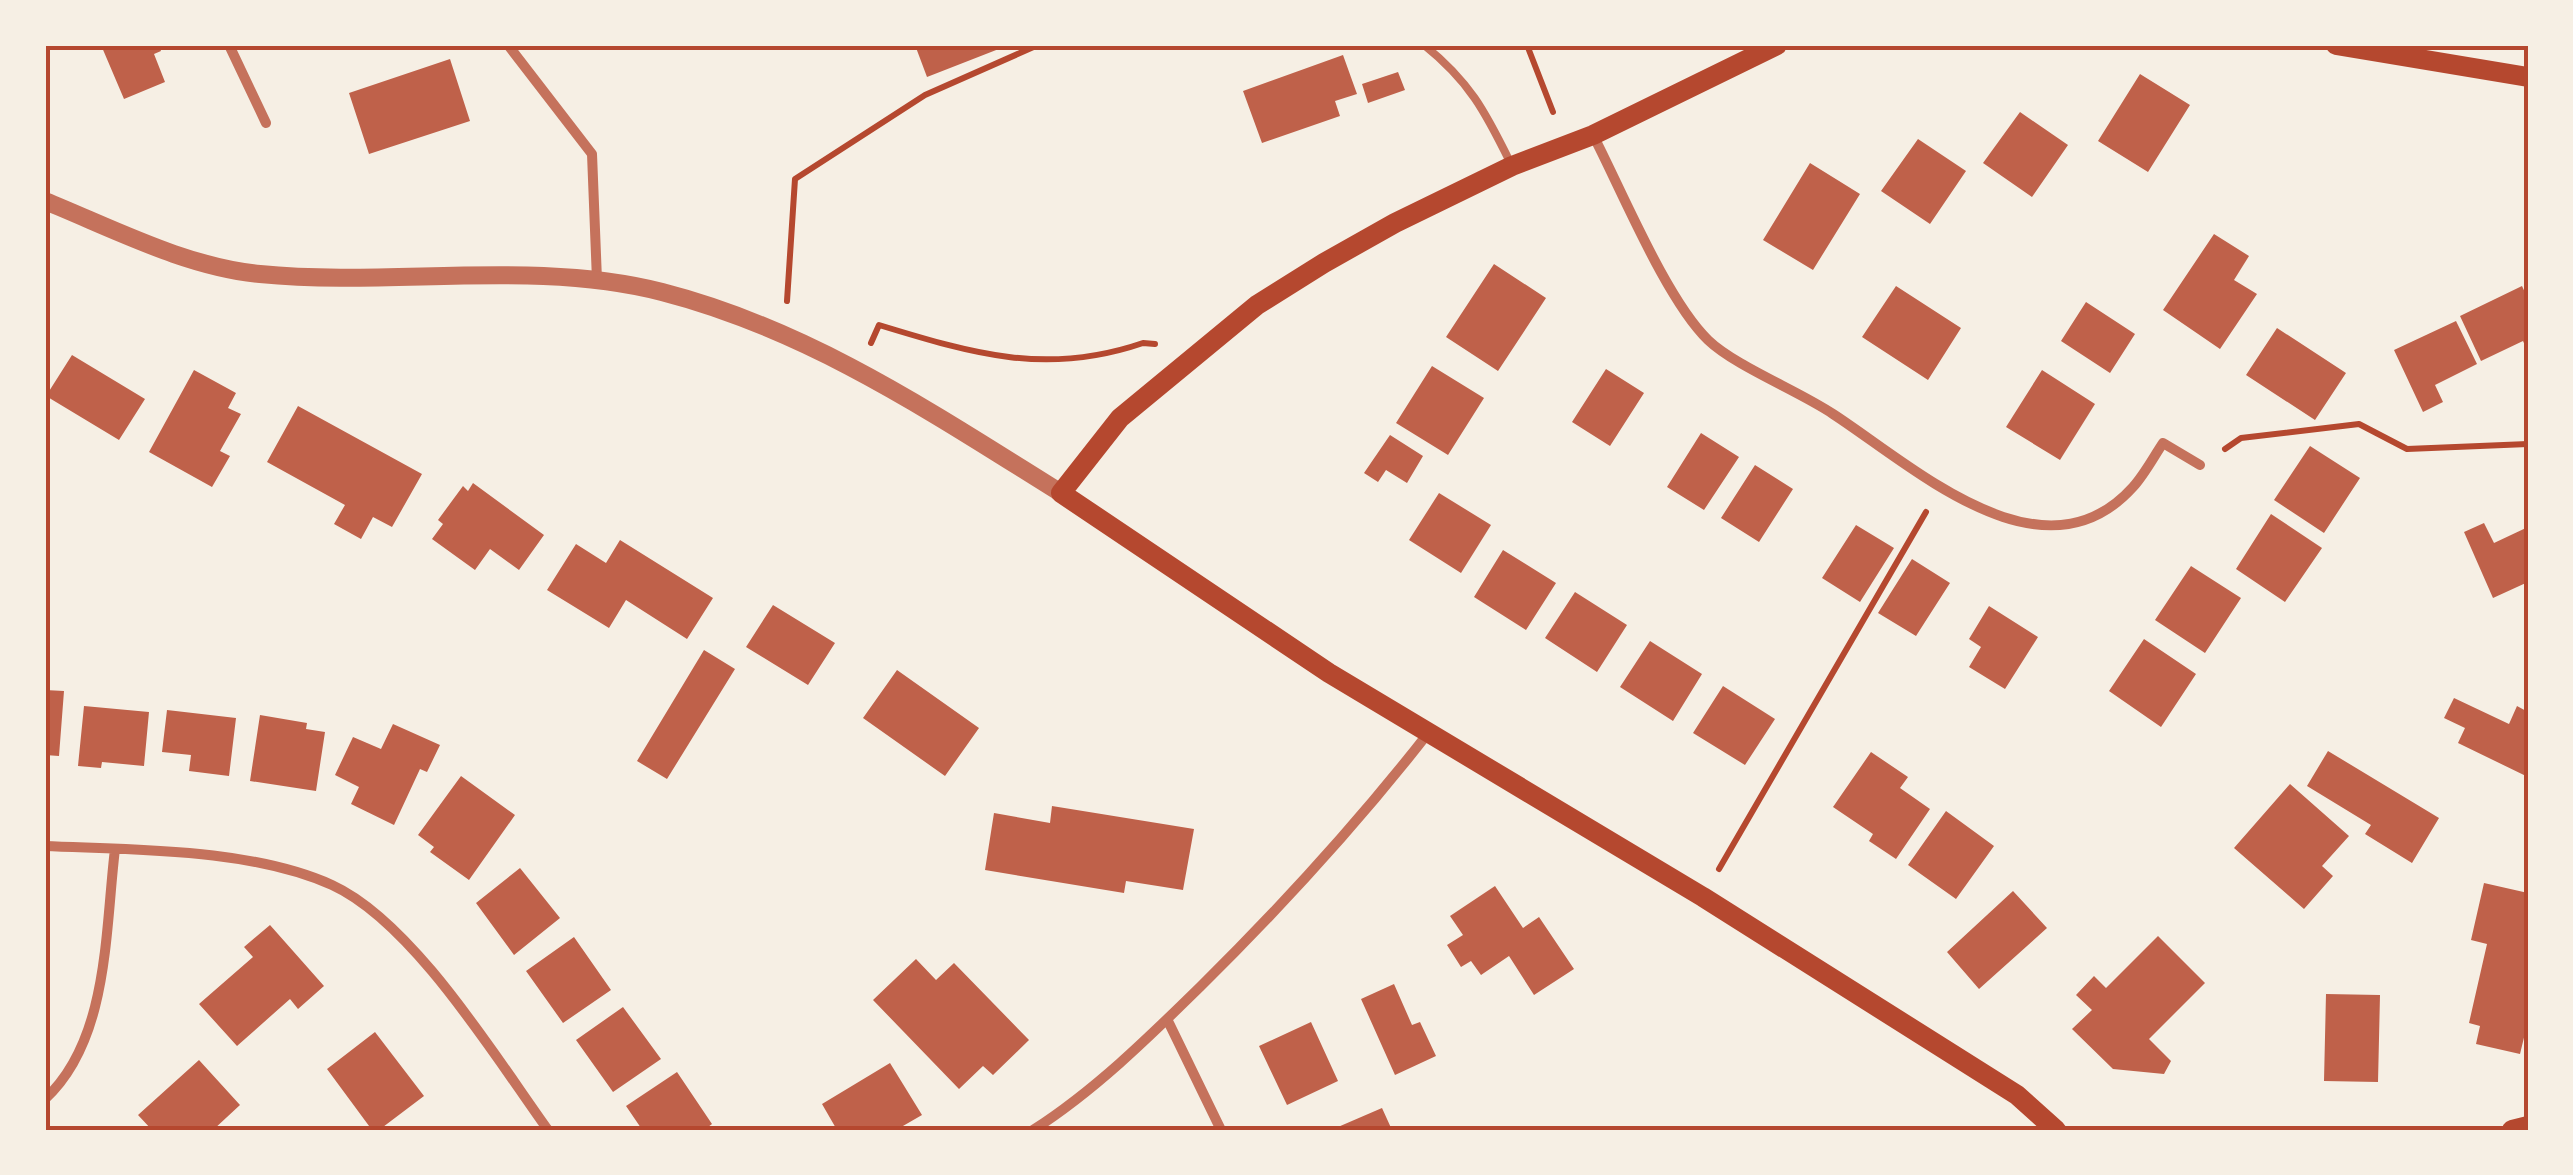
<svg xmlns="http://www.w3.org/2000/svg" width="2573" height="1175" font-family="'Archivo Narrow',sans-serif">
<rect width="100%" height="100%" fill="#f6efe4"/>
<path fill="#bf614a" d="M101 45H159L161 51 154 54 165 82 124 99Z
M915 45H1009L927 77Z
M1343 55 1357 94 1335 101 1340 116 1262 143 1243 91Z
M450 59 470 121 369 154 349 93Z
M1398 72 1405 90 1368 103 1362 84Z
M2140 74 2190 105 2148 172 2098 141Z
M2020 112 2068 145 2032 197 1983 163Z
M1918 139 1966 171 1930 224 1881 191Z
M1810 163 1860 194 1813 270 1763 240Z
M2214 234 2249 256 2234 280 2257 294 2220 349 2163 310Z
M1494 264 1546 298 1498 371 1446 337Z
M1896 286 1961 328 1928 380 1862 337Z
M2522 286 2528 299V352L2523 341 2481 361 2460 316Z
M2086 302 2135 334 2110 373 2061 341Z
M2456 321 2477 364 2435 385 2443 402 2423 412 2394 350Z
M2277 328 2346 373 2315 420 2246 375Z
M72 355 145 399 119 440 46 396Z
M1432 366 1484 398 1448 455 1396 423Z
M1606 369 1644 393 1610 446 1572 422Z
M194 370 236 393 228 408 241 414 220 451 230 456 212 487 149 452Z
M2042 370 2095 404 2060 460 2006 427Z
M298 406 422 474 392 527 373 517 361 539 334 524 345 505 267 462Z
M1701 433 1739 457 1704 510 1667 487Z
M1390 435 1423 456 1407 483 1386 470 1378 482 1364 473Z
M2310 446 2360 478 2324 533 2274 500Z
M1755 465 1793 489 1759 542 1721 518Z
M473 483 544 535 519 570 490 549 475 570 432 539 443 524 438 520 463 486 468 491Z
M1439 493 1491 525 1461 573 1409 540Z
M2271 514 2322 548 2285 602 2236 569Z
M2484 523 2494 543 2528 527V582L2493 598 2464 532Z
M1856 525 1894 548 1860 602 1822 578Z
M620 540 713 598 687 639 626 600 609 628 547 590 576 544 606 563Z
M1503 550 1556 583 1526 630 1474 597Z
M1912 559 1950 583 1916 636 1878 613Z
M2191 566 2241 598 2205 653 2155 620Z
M1575 592 1627 625 1597 672 1545 638Z
M773 605 835 643 808 685 746 647Z
M1989 606 2038 637 2005 689 1969 667 1981 647 1969 639Z
M2144 639 2196 674 2161 727 2109 691Z
M1650 641 1702 674 1673 721 1620 687Z
M704 650 735 669 667 779 637 761Z
M897 670 979 728 945 776 863 718Z
M1723 686 1775 719 1745 765 1693 733Z
M45 690 64 691 59 756 45 755Z
M2454 698 2509 724 2517 706 2528 712V777L2458 743 2465 728 2444 718Z
M84 706 149 712 144 766 102 762 101 768 78 766Z
M167 710 236 718 229 776 189 771 191 755 162 752Z
M260 715 307 723 306 729 325 732 316 791 250 781Z
M393 724 440 745 427 772 420 769 394 825 351 804 359 787 335 775 353 737 381 749Z
M2328 751 2439 818 2412 863 2365 834 2371 825 2307 786Z
M1871 752 1908 777 1900 788 1930 809 1896 859 1869 841 1873 834 1833 807Z
M461 776 515 815 469 880 430 852 434 847 418 835Z
M2290 784 2349 836 2322 866 2333 876 2304 909 2234 848Z
M1052 806 1194 829 1183 890 1126 881 1124 893 985 870 994 813 1050 823Z
M1946 811 1994 846 1956 899 1908 865Z
M520 868 560 918 514 955 476 903Z
M2484 883 2528 893V1021L2520 1054 2476 1044 2480 1026 2469 1023 2487 944 2471 940Z
M1495 886 1523 928 1539 917 1574 969 1534 995 1509 956 1481 975 1471 961 1461 967 1447 945 1463 935 1450 916Z
M2013 891 2047 928 1979 989 1947 952Z
M270 925 324 986 298 1009 290 999 237 1046 199 1004 253 957 244 947Z
M2158 936 2205 983 2149 1039 2171 1061 2164 1074 2113 1069 2072 1029 2092 1010 2076 995 2094 976 2106 988Z
M574 937 611 990 563 1023 526 971Z
M916 959 936 980 954 963 1029 1040 993 1075 983 1066 959 1089 873 1000Z
M1394 984 1412 1025 1420 1022 1436 1056 1395 1075 1361 999Z
M2326 994 2380 995 2378 1082 2324 1081Z
M623 1007 661 1059 613 1092 576 1040Z
M1311 1022 1338 1081 1287 1105 1259 1046Z
M375 1032 424 1096 379 1130H372L327 1069Z
M199 1060 240 1105 213 1130H152L138 1115Z
M890 1063 922 1115 896 1130H837L822 1104Z
M677 1072 712 1124 704 1130 641 1128 626 1106Z
M1382 1108 1392 1130H1331Z"/>
<g fill="none" stroke-linecap="round" stroke-linejoin="round">
<path stroke="#b5482f" stroke-width="6" d="M1527 45 1553 112
M787 301 795 179 925 95 1038 45
M871 343 879 325C974 354 1047 376 1143 343L1155 344
M2225 449 2241 438 2359 424 2407 449 2528 444
M1719 869 1926 512"/>
<path stroke="#c5725c" stroke-width="8" d="M1424 45C1469 81 1485 111 1510 162"/>
<path stroke="#c5725c" stroke-width="10" d="M229 45 266 123
M508 45 592 154 597 280
M1593 135C1622 191 1666 299 1708 340 1735 366 1799 391 1833 414 1913 466 2043 587 2133 487 2144 475 2153 458 2163 443L2200 465
M45 846C134 850 250 848 332 885 413 922 496 1058 548 1130
M1167 1019 1221 1130
M45 1099C109 1040 105 931 115 849
M1033 1130C1094 1091 1148 1038 1200 987 1282 906 1358 823 1429 732"/>
<path stroke="#c5725c" stroke-width="18" d="M45 201C114 229 186 267 260 274 392 287 533 259 662 292 810 330 934 414 1061 493"/>
<path stroke="#b5482f" stroke-width="20" d="M1777 45 1593 135 1512 166 1395 223 1324 263 1257 305 1120 418 1061 493 1329 673 1703 897 2017 1095 2056 1130
M2336 45 2528 77
M2512 1130 2528 1126"/>
</g>
<rect width="2573" height="1175" fill="none" stroke="#f6efe4" stroke-width="95"/>
<rect x="48" y="48" width="2478" height="1080" fill="none" stroke="#b5482f" stroke-width="4"/>
</svg>
